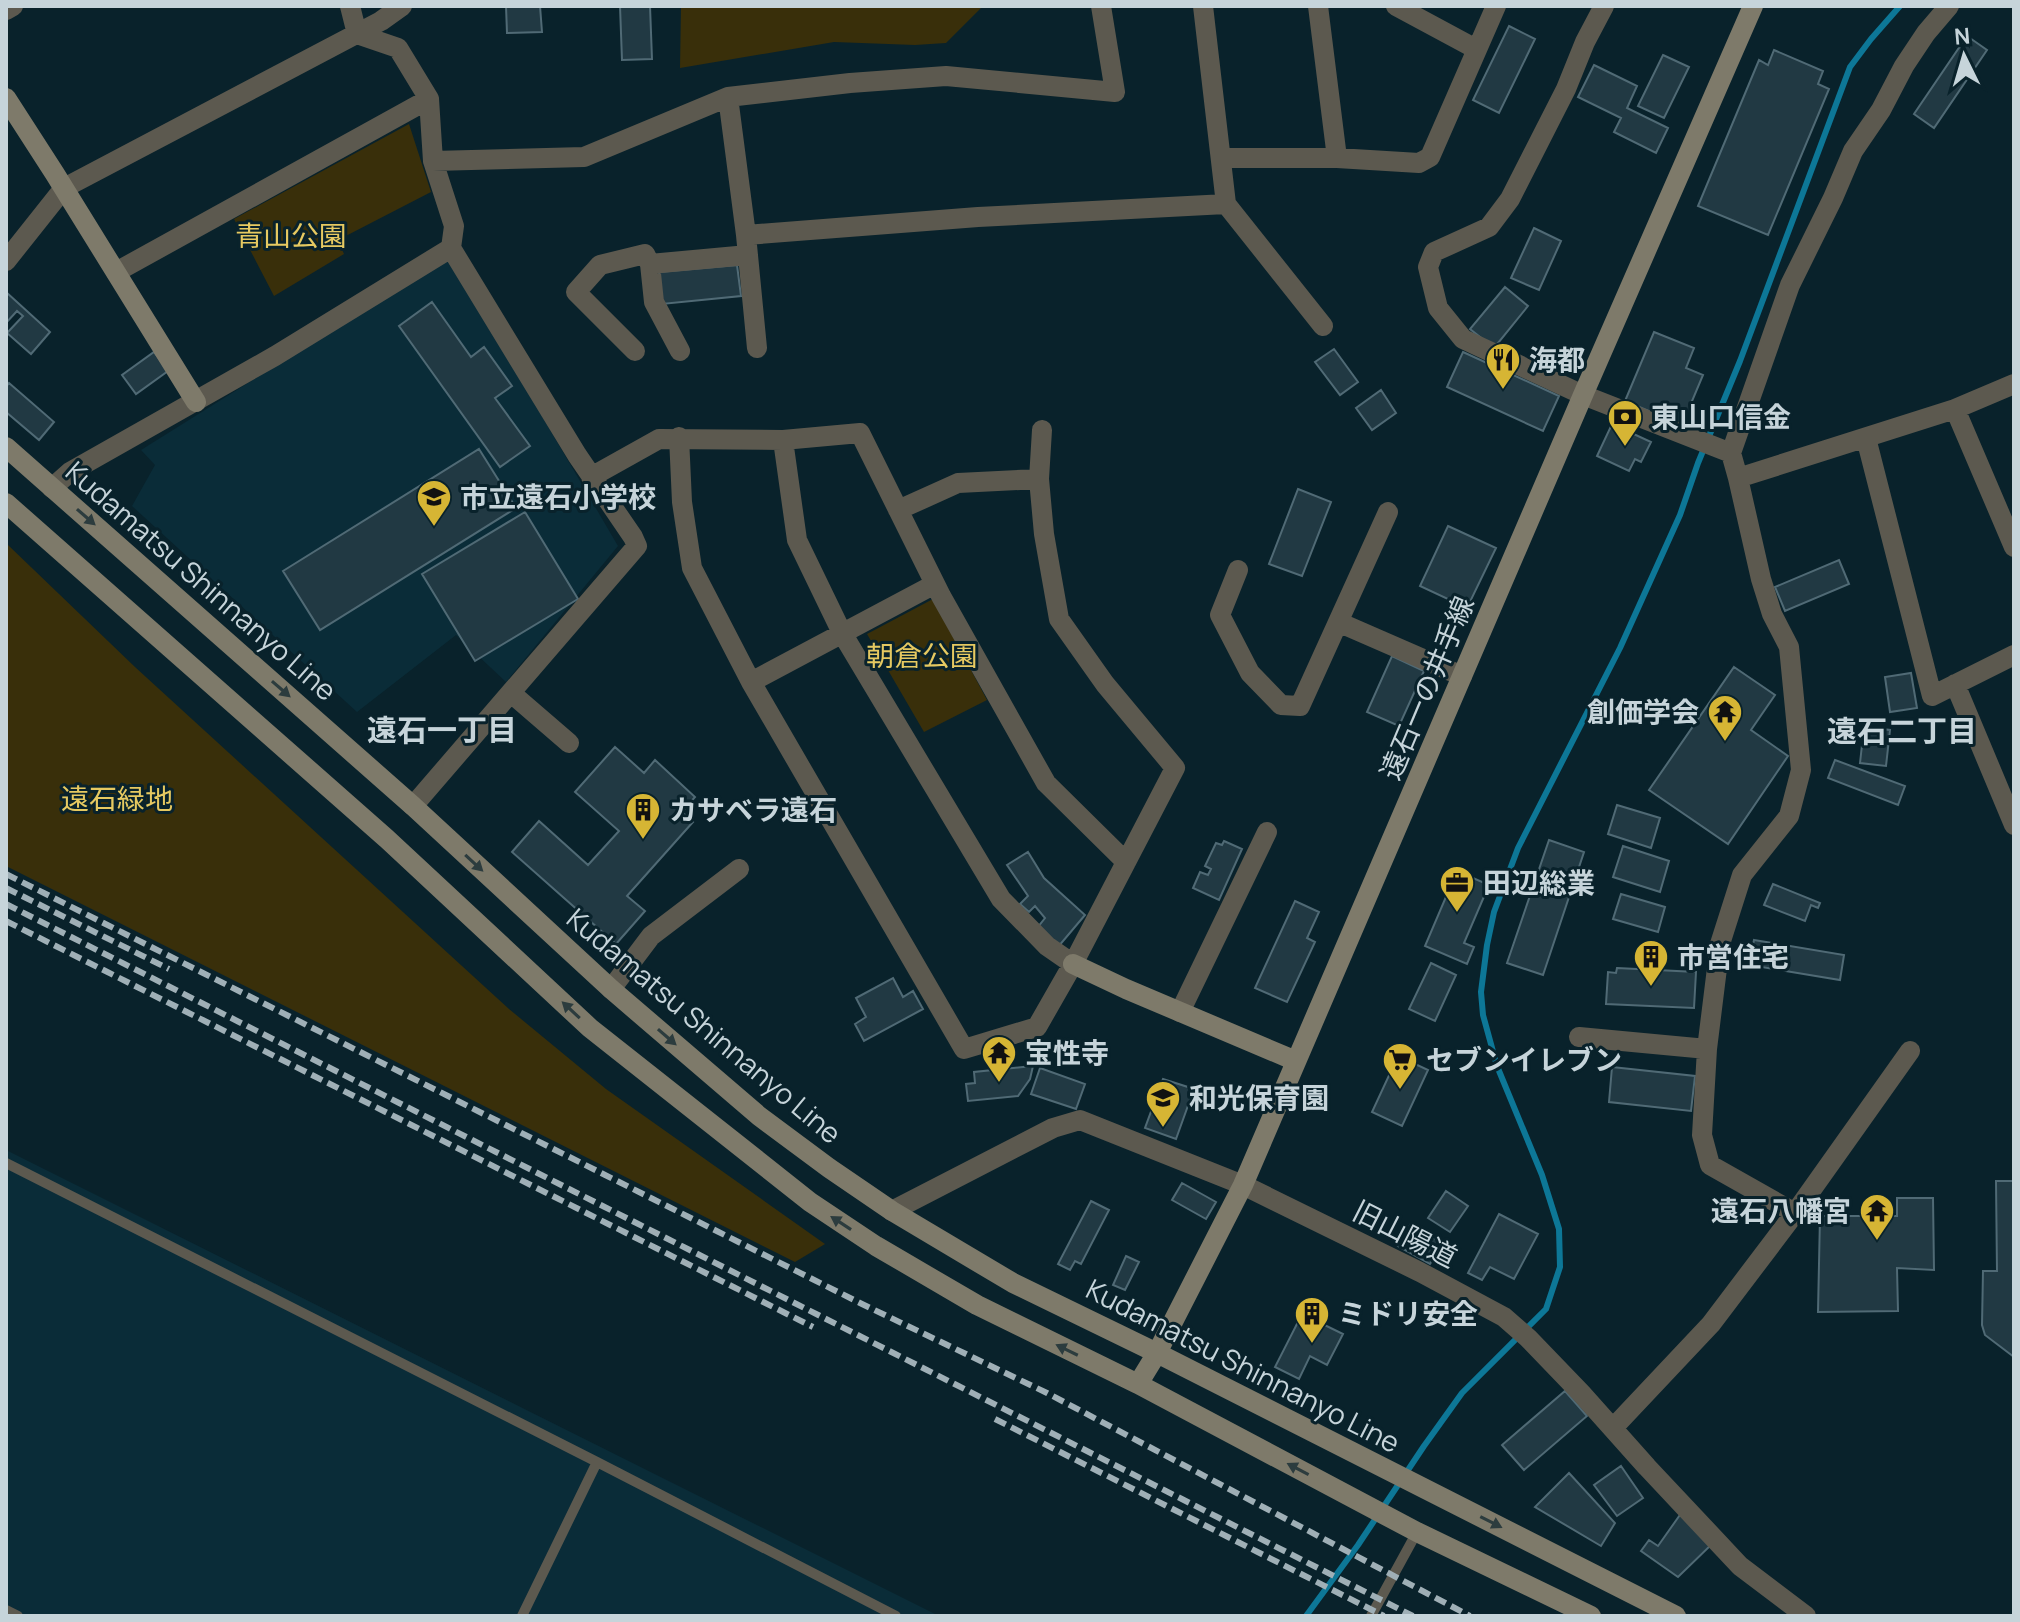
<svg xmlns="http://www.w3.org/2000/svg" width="2020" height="1622" font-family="Manrope,'Noto Sans JP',sans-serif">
<rect width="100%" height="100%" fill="#09222b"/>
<path fill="#0a2c38" d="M449 257 618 546 506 682 456 635 357 712 132 506 155 465 141 450Z
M6 1150 939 1616H6Z"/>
<path fill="#392f0a" d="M681 6H867L870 8 874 6H983L946 43 915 45 834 42 680 68Z
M409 124 431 192 338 240 344 254 274 296 234 219Z
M8 545 135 667 509 1009 606 1089 825 1244 795 1262 6 866V548Z
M933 599 987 700 924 732 867 634Z"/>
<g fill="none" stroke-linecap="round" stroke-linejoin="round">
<path stroke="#0d7797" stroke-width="6" d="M1306 1616 1358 1545 1424 1446 1462 1393 1546 1309 1560 1267 1559 1229 1542 1175 1497 1066 1483 1015 1481 992 1487 945 1494 912 1518 848 1620 648 1680 515 1698 463 1740 361 1850 67 1871 39 1900 6"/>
</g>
<path fill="#213943" stroke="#506a75" stroke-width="2" d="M506 6H540L542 32 507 33Z
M620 6H650L652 59 622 60Z
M1509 26 1535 39 1499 113 1473 100Z
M1967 36 1987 50 1934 128 1914 114Z
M1774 50 1823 71 1818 84 1829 89 1768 235 1698 206 1759 60 1768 65Z
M1663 55 1689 67 1664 118 1638 106Z
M1594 65 1637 86 1627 108 1668 128 1656 153 1614 132 1621 118 1578 97Z
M1534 228 1561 241 1539 290 1511 278Z
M737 265 741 296 662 304 659 272Z
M1505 287 1528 306 1494 348 1470 329Z
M6 292 50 332 31 354 7 333 23 316 17 311 6 323Z
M432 302 471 357 484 347 512 386 495 398 530 446 500 467 399 326Z
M1654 332 1694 348 1686 368 1703 375 1682 425 1625 401Z
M1334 349 1358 382 1340 395 1315 362Z
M154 352 168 371 136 394 122 375Z
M1463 352 1559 396 1543 431 1447 387Z
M9 383 54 422 39 440 6 412V387Z
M1381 390 1396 413 1372 430 1356 408Z
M1612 424 1651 442 1641 462 1635 459 1629 471 1597 456Z
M479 449 516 508 320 630 283 571Z
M1298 489 1331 502 1302 576 1269 564Z
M525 512 578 599 475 661 422 574Z
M1448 526 1496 548 1467 608 1420 586Z
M1839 560 1849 584 1785 611 1775 587Z
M1392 656 1424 671 1399 726 1367 712Z
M1734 667 1775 695 1751 730 1788 756 1728 844 1649 790Z
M1911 673 1917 708 1890 712 1885 677Z
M1864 727 1890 730 1886 766 1860 763Z
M615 747 644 773 655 760 695 797 682 812 693 822 627 896 645 911 616 944 512 852 539 821 588 865 619 831 575 792Z
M1835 760 1905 786 1898 805 1828 778Z
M1617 805 1660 818 1651 848 1608 834Z
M1549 840 1584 852 1543 975 1507 963Z
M1224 841 1242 849 1219 900 1193 888 1200 872 1208 875 1211 869 1205 866 1216 843 1222 845Z
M1623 846 1669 861 1660 892 1613 877Z
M1028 852 1044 878 1085 915 1058 947 1038 927 1045 918 1035 906 1029 912 1020 904 1028 896 1007 865Z
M1457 871 1489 885 1464 943 1474 947 1467 964 1425 946Z
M1773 884 1820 903 1818 908 1811 905 1805 921 1764 905Z
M1621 894 1665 907 1658 932 1613 919Z
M1295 901 1319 912 1307 938 1315 942 1287 1002 1255 988Z
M1754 940 1844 955 1840 980 1749 965Z
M1431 963 1456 975 1435 1021 1409 1009Z
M1617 968 1696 972 1694 1008 1606 1004 1608 972 1616 973Z
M893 978 903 997 913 991 923 1009 864 1041 855 1024 866 1017 856 998Z
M1398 1056 1428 1070 1402 1126 1372 1112Z
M1033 1066 1030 1079 1018 1096 968 1101 966 1084 975 1083 974 1072Z
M1612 1067 1695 1076 1691 1111 1609 1102Z
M1040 1068 1085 1084 1076 1109 1031 1094Z
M1163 1079 1194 1089 1176 1139 1145 1128Z
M1996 1181H2014V1357L1985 1335 1982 1325 1983 1271H1997Z
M1182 1183 1216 1202 1206 1219 1172 1200Z
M1446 1191 1468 1206 1450 1232 1428 1218Z
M1897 1198H1933L1934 1270 1897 1268 1898 1311 1818 1312 1820 1216H1897Z
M1091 1201 1109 1210 1081 1264 1075 1261 1070 1270 1058 1264Z
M1499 1214 1538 1234 1514 1279 1490 1267 1482 1280 1468 1273Z
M1410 1225 1443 1243 1430 1264 1398 1246Z
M1126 1256 1139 1262 1125 1290 1113 1285Z
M1302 1314 1343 1334 1327 1365 1310 1356 1299 1379 1275 1367Z
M1565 1391 1587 1416 1524 1470 1502 1445Z
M1621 1466 1643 1498 1617 1516 1594 1485Z
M1569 1473 1615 1523 1601 1546 1535 1507Z
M1682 1512 1712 1544 1678 1577 1641 1551 1649 1540 1658 1546Z"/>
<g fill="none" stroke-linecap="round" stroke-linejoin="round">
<path stroke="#5c594f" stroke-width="10" d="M6 1163 597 1462 896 1616
M6 1610 18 1616
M522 1616 597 1462
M1371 1616 1417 1532"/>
<path stroke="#5c594f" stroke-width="20" d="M350 6 357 34
M1203 6 1226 204 1323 326
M1318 6 1337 158
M1396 6 1476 49
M1604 6 1585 42 1566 89 1510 199 1489 227 1434 252 1428 267 1438 308 1463 339 1583 395 1731 453
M6 10 13 6
M357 34 398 48 429 99 433 161 454 226 451 248 577 455 633 537 637 546 413 806
M728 97 746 235 978 217 1226 204
M1222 158H1337L1419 163 1430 157 1496 6
M433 161 584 157 728 97 850 83 946 76 1115 92 1101 6
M746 235 757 348
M6 261 64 188 381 21 402 6
M650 264 748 255
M116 272 429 99
M635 351 576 292 600 265 645 254 650 264 654 302 680 351
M1955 409 2014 547
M679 437 682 502 692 568 751 682 964 1049 1037 1027 1073 964 1175 768 1105 684 1059 619 1044 534 1039 479 1042 430
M1866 438 1932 696 2014 655
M783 440 797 540 842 633 1001 899 1047 946 1073 964
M591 477 659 439 783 440 860 433 941 596 1046 783 1126 862
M1738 478 1955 409 2014 384
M52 488 70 472 275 356 451 248
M898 510 958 483 1039 479
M1238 570 1220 615 1250 673 1281 705 1300 706 1388 512
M1338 622 1462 676
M751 682 935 584
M1955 684 2014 825
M511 693 569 743
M611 989 651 936 739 869
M1180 1012 1267 832
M1579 1037 1707 1049
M892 1211 1053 1128 1080 1120 1243 1185 1420 1272 1504 1317 1528 1338 1581 1393 1647 1467 1740 1566 1806 1616
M1795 1213 1710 1165 1702 1135 1707 1049 1720 944 1742 875 1789 816 1801 770 1789 647 1772 614 1761 579 1738 478 1731 453 1790 285 1833 198 1853 151 1881 110 1904 66 1926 33 1949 6
M1613 1428 1711 1324 1795 1213 1910 1051"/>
<path stroke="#7e7a6a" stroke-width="20" d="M6 98 55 174 196 402
M6 447 413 806 611 989 759 1116 829 1168 892 1211 1013 1283 1157 1353 1676 1616
M6 503 387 839 590 1028 810 1202 876 1246 977 1305 1138 1384 1417 1532 1591 1616
M1073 964 1126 989 1296 1061
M1138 1384 1157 1353 1243 1185 1583 395 1753 6"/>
<path stroke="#9fafb6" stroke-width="6" stroke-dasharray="12 6" stroke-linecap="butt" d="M6 874 862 1304 1047 1393 1470 1616
M6 888 169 969
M6 904 1413 1616
M6 921 813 1327
M995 1419 1384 1616"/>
</g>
<defs><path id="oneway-solid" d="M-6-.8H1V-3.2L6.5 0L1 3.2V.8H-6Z" transform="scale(2)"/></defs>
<g fill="#2c3c3e">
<use href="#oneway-solid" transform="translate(86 517) rotate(41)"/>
<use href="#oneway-solid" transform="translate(281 689) rotate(41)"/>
<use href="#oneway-solid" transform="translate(474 863) rotate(43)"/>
<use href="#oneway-solid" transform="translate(571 1010) rotate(-137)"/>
<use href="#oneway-solid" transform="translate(667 1037) rotate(41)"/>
<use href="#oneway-solid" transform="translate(841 1223) rotate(-147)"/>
<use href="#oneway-solid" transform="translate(1067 1350) rotate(-154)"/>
<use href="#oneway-solid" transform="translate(1298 1469) rotate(-152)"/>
<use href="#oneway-solid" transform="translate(1491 1522) rotate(27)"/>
</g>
<defs>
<symbol id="restaurant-pin" viewBox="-11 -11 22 30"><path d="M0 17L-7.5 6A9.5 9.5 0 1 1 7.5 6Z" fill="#d6b534" stroke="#09222b"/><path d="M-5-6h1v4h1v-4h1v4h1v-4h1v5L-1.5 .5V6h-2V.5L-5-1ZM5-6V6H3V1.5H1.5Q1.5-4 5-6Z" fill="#111"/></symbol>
<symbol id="bank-pin" viewBox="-11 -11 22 30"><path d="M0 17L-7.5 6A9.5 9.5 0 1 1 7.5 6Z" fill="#d6b534" stroke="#09222b"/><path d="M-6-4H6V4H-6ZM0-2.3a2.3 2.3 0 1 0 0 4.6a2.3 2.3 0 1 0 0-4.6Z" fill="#111"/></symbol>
<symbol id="school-pin" viewBox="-11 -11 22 30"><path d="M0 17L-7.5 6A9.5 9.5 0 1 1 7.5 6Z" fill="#d6b534" stroke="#09222b"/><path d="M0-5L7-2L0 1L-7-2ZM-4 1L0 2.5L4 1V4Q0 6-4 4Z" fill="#111"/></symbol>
<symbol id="temple-pin" viewBox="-11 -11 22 30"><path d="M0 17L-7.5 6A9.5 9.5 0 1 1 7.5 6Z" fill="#d6b534" stroke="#09222b"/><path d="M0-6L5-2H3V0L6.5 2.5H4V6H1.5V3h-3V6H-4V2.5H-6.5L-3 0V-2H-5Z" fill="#111"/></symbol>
<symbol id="building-pin" viewBox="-11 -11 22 30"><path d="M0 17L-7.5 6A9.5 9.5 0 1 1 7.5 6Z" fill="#d6b534" stroke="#09222b"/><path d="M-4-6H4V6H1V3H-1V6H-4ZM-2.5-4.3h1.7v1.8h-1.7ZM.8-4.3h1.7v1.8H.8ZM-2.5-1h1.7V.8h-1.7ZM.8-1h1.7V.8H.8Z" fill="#111"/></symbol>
<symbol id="office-pin" viewBox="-11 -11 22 30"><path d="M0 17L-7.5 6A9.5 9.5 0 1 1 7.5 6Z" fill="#d6b534" stroke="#09222b"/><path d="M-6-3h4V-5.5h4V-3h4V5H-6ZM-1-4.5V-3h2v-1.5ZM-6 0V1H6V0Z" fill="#111"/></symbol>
<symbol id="supermarket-pin" viewBox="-11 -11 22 30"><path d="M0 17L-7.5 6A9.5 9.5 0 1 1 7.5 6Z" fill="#d6b534" stroke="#09222b"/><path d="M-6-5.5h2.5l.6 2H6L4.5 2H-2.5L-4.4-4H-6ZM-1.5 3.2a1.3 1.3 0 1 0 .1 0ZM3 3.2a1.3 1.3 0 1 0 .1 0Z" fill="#111"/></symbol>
</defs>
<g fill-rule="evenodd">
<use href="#restaurant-pin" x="1483" y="340" width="40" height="54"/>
<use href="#bank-pin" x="1605" y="397" width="40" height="54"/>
<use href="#school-pin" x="414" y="477" width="40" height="54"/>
<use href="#temple-pin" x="1705" y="692" width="40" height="54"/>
<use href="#building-pin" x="623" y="790" width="40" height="54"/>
<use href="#office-pin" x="1437" y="863" width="40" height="54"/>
<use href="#building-pin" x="1631" y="937" width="40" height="54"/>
<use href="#temple-pin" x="979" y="1033" width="40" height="54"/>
<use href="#supermarket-pin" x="1380" y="1040" width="40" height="54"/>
<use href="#school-pin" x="1143" y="1078" width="40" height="54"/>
<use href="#temple-pin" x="1857" y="1191" width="40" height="54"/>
<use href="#building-pin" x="1292" y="1294" width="40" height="54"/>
</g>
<g text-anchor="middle" stroke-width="6" stroke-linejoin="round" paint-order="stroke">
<g font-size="28" fill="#e6c961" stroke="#09222b">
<text x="291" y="246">青山公園</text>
<text x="922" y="666">朝倉公園</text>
<text x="117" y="809">遠石緑地</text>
</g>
<g font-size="28" font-weight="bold" fill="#c6d4da" stroke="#09222b" text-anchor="start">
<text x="1529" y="370">海都</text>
<text x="1651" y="427">東山口信金</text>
<text x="460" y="507">市立遠石小学校</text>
<text x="1699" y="722" text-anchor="end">創価学会</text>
<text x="669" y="820">カサベラ遠石</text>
<text x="1483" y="893">田辺総業</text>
<text x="1677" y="967">市営住宅</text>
<text x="1025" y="1063">宝性寺</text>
<text x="1426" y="1070">セブンイレブン</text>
<text x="1189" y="1108">和光保育園</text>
<text x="1851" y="1221" text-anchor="end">遠石八幡宮</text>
<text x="1338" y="1324">ミドリ安全</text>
</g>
<g font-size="28" fill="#c6d4da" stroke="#09222b">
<text transform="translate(201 581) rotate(41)" y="10">Kudamatsu Shinnanyo Line</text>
<text transform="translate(1427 688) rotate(-67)" y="10">遠石一の井手線</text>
<text transform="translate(704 1026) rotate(40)" y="10">Kudamatsu Shinnanyo Line</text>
<text transform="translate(1405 1234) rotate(27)" y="10">旧山陽道</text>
<text transform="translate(1243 1366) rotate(27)" y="10">Kudamatsu Shinnanyo Line</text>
</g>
<g font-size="30" font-weight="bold" fill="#c6d4da" stroke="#09222b">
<text x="442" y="741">遠石一丁目</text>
<text x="1902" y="742">遠石二丁目</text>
</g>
</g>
<rect width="2020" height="1622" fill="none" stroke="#c6d4da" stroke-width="16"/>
<g transform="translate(1964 56) rotate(355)" stroke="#09222b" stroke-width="6" paint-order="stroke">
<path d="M0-6L14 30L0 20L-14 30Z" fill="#c6d4da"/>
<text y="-12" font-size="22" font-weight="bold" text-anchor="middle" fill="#c6d4da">N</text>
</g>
</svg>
